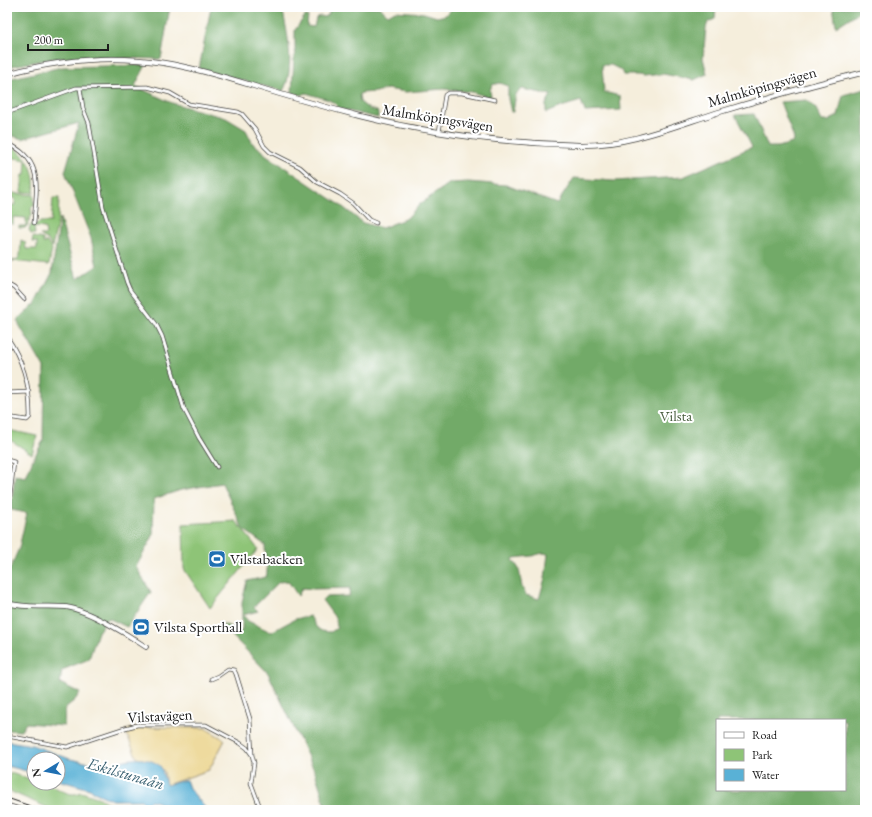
<svg xmlns="http://www.w3.org/2000/svg" width="872" height="817" font-family="'EB Garamond',serif">
<rect width="100%" height="100%" fill="#fff"/>
<filter id="ink" filterUnits="userSpaceOnUse"><feTurbulence type="fractalNoise" baseFrequency=".025" numOctaves="2"/><feDisplacementMap in="SourceGraphic" scale="8" xChannelSelector="R" yChannelSelector="G"/><feConvolveMatrix kernelMatrix="1 2 1 2 8 2 1 2 1" color-interpolation-filters="sRGB"/></filter>
<filter id="wash" filterUnits="userSpaceOnUse"><feTurbulence type="fractalNoise" baseFrequency=".012" numOctaves="4" result="noise"/><feDisplacementMap in="SourceGraphic" scale="16" xChannelSelector="R" yChannelSelector="G"/><feGaussianBlur stdDeviation="0.9" result="paint"/><feColorMatrix in="noise" values="0 0 0 0 0 0 0 0 0 0 0 0 0 0 0 0 0 1.4 0 .05"/><feComposite in="paint" operator="in"/></filter>
<g filter="url(#wash)">
<rect width="100%" height="100%" fill="#f5eedc"/>
<path fill="#8ec477" stroke="#55704a" d="M13 147C30 158 36 173 34 193L21 192 23 175H25L26 160 9 157V150Z
M12 193 34 195V206L31 207 32 215C28 219 30 224 25 228H19V226H26V218L13 217V225L11 224 7 216V205H15V198H11Z
M53 198H59L58 221 52 247 48 240 40 235H46L45 228 34 227 35 234H31L29 230 31 225 36 224 40 222H51Z
M33 237 43 239V243H45L46 241 52 249 49 265 12 261 18 259 20 256 21 240 25 242 26 249H37V242H32Z
M8 430 37 436 32 454 7 438Z
M236 521 258 549 210 608 184 569 183 524Z
M10 773 34 780V783C39 783 45 782 50 785 60 789 71 798 81 792L100 798 111 805 125 804 153 807 163 810H53L7 790Z"/>
<path fill="#72aa68" stroke="#476342" fill-rule="evenodd" d="M7 7H170L161 59 85 57 50 59 7 67Z
M211 7H282C287 31 296 69 283 91L199 69Z
M329 7H379L388 15 395 11 424 13 437 17 446 15 453 7H716L715 19 708 22 706 28 703 58 707 74 694 80 663 74 644 76 638 75H623L621 70 611 65H602L604 92 620 96 621 110 585 112 581 101 561 107 546 113V104L551 95 522 89 516 94 513 112H511L508 99V86L499 83 492 85 490 90 491 97H488L472 92 444 89 406 92 387 89 375 92 362 93 359 94 360 102 369 109 377 111 378 113V118L340 109 334 103 329 100 306 93 301 95 292 93 294 56 296 53 295 51V30L305 16H308L307 26 314 27 316 18 320 16 325 17 329 14Z
M833 7H865V8L836 27Z
M146 65 135 86 172 103 226 118 246 130 253 144 262 150 265 154 339 204 363 223 382 228 407 218 420 204 450 183 468 182 506 185 557 204 574 178 614 181 683 177 752 147 735 115 754 114 768 147H778L792 143 794 138 780 102 807 100 815 107 822 121H828L838 116 843 95 865 89V810H327L315 772 268 673 220 623 242 631V602L247 581 266 577C269 569 265 555 265 545L243 529 222 483 181 490 154 499 153 536 136 567 151 592 127 627 108 618 98 632 89 659 62 670 60 683 80 693 75 700 65 708 64 726 26 723 21 731 7 730V576L19 548 27 513 11 510 15 475 26 477 33 459 43 441 44 368 17 321 33 305H35L52 273 60 218 77 279 97 266 91 238 65 172 79 123 22 139 7 134V79L62 67ZM543 553 548 554 545 578 539 599 526 595 522 587 519 569 513 560 514 558 532 556ZM288 581 298 596 302 588 314 589 350 588 349 596 325 597 322 600 336 619 337 628 331 632C317 632 317 628 310 616L295 619 271 632 248 621 243 615 258 611 254 607 279 582ZM717 720H845V790H717Z"/>
<path fill="#eeda9e" stroke="#857b5d" d="M137 727 205 728 225 740 209 770 166 785 164 771 151 761 137 758 125 730Z"/>
<path fill="#59b1d6" stroke="#3a6679" d="M7 741 32 745 70 759 90 763 100 768 117 769 118 768 117 764 118 762C131 758 150 756 161 767L166 785 186 780 189 788 207 810H174L166 805 151 800 146 805 141 800H112L94 792 93 790 58 780V759H34V773L7 766Z"/>
</g>
<g filter="url(#ink)">
<g fill="none" stroke-linecap="round" stroke-linejoin="round">
<defs>
<path id="street" d="M80 88 83 108 89 123 103 207 127 283 130 290 156 324 162 336 184 409 199 438 217 467
M7 113 76 88 147 87 170 93 189 104 238 112 242 114 255 129 264 146 270 152 300 167 317 182 340 194 353 203 369 220 376 223
M439 132 445 95 448 93H462L495 100
M7 143C45 160 36 189 34 223
M7 166 9 143
M7 284 14 288 24 299
M7 337C23 360 30 386 30 414V417L27 420 7 417
M7 393 29 392
M7 460 14 462 7 521
M211 679 218 676 228 669 234 670 236 674 250 719 252 755
M7 736 67 747 125 728 137 725H206L240 743 247 748 252 755 254 763 251 783 261 810
M7 805 23 810"/>
<path id="secondary" d="M7 603C28 609 45 605 66 607 88 610 127 634 146 647"/>
<path id="primary" d="M7 74C58 60 112 55 164 63 195 68 225 77 254 86 289 97 325 107 360 116 431 134 506 143 579 145 626 146 672 127 716 113 765 98 815 84 865 72"/>
</defs>
<use href="#street" stroke="#3d3c39" stroke-width="4.5"/>
<use href="#secondary" stroke="#3d3c39" stroke-width="5.5"/>
<use href="#primary" stroke="#3d3c39" stroke-width="6"/>
<use href="#street" stroke="#fff" stroke-width="3"/>
<use href="#secondary" stroke="#fff" stroke-width="4"/>
<use href="#primary" stroke="#fff" stroke-width="4.5"/>
<path stroke="#1c1c1c" stroke-width="1" d="M7 798 42 810"/>
</g>
</g>
<defs>
<symbol id="stadium-square" viewBox="-11 -11 22 22"><rect x="-9" y="-9" width="18" height="18" rx="4" fill="#1f6fb2" stroke="#fff"/><path d="M0-5a6.5 5 0 1 0 0 10a6.5 5 0 1 0 0-10ZM-3.5-1.8h7v3.6h-7Z" fill="#fff"/></symbol>
</defs>
<g fill-rule="evenodd">
<use href="#stadium-square" x="207" y="549" width="20" height="20"/>
<use href="#stadium-square" x="131" y="617" width="20" height="20"/>
</g>
<g text-anchor="middle" stroke-width="4" stroke-linejoin="round" paint-order="stroke">
<g font-size="15" fill="#1c1c1c" stroke="#fff">
<text transform="translate(762 87) rotate(-16)" y="5">Malmköpingsvägen</text>
<text transform="translate(438 118) rotate(9)" y="5">Malmköpingsvägen</text>
<text transform="translate(160 716) rotate(-3)" y="5">Vilstavägen</text>
</g>
<g font-size="15" fill="#4a5f40" stroke="#fff">
<text x="676" y="421">Vilsta</text>
</g>
<g font-size="15" fill="#1c1c1c" stroke="#fff" text-anchor="start">
<text x="230" y="564">Vilstabacken</text>
<text x="154" y="632">Vilsta Sporthall</text>
</g>
<g font-size="16" font-style="italic" fill="#375f70" stroke="#fff">
<text transform="translate(126 773) rotate(16)" y="6">Eskilstunaån</text>
</g>
</g>
<rect width="872" height="817" fill="none" stroke="#fff" stroke-width="24"/>
<rect x="716" y="719" width="130" height="72" fill="#ffffff" stroke="#a4a4a4"/>
<rect x="724" y="732" width="20" height="6" fill="#ffffff" stroke="#a4a4a4"/>
<text x="752" y="739" font-size="12" fill="#1c1c1c">Road</text>
<rect x="724" y="749" width="20" height="12" fill="#8ec477" stroke="#a4a4a4"/>
<text x="752" y="759" font-size="12" fill="#1c1c1c">Park</text>
<rect x="724" y="769" width="20" height="12" fill="#59b1d6" stroke="#a4a4a4"/>
<text x="752" y="779" font-size="12" fill="#1c1c1c">Water</text>
<g transform="translate(46 771) rotate(260)"><circle r="19" fill="#ffffff" stroke="#a4a4a4"/>
<path d="M0-3L7 15L0 10L-7 15Z" fill="#1f6fb2"/>
<text y="-6" font-size="11" font-weight="bold" text-anchor="middle" fill="#1c1c1c">N</text>
</g>
<path d="M28 44v6h80v-6" fill="none" stroke="#1c1c1c" stroke-width="2"/>
<text x="34" y="44" font-size="12" fill="#1c1c1c" stroke="#ffffff" stroke-width="3" paint-order="stroke">200 m</text>
</svg>
